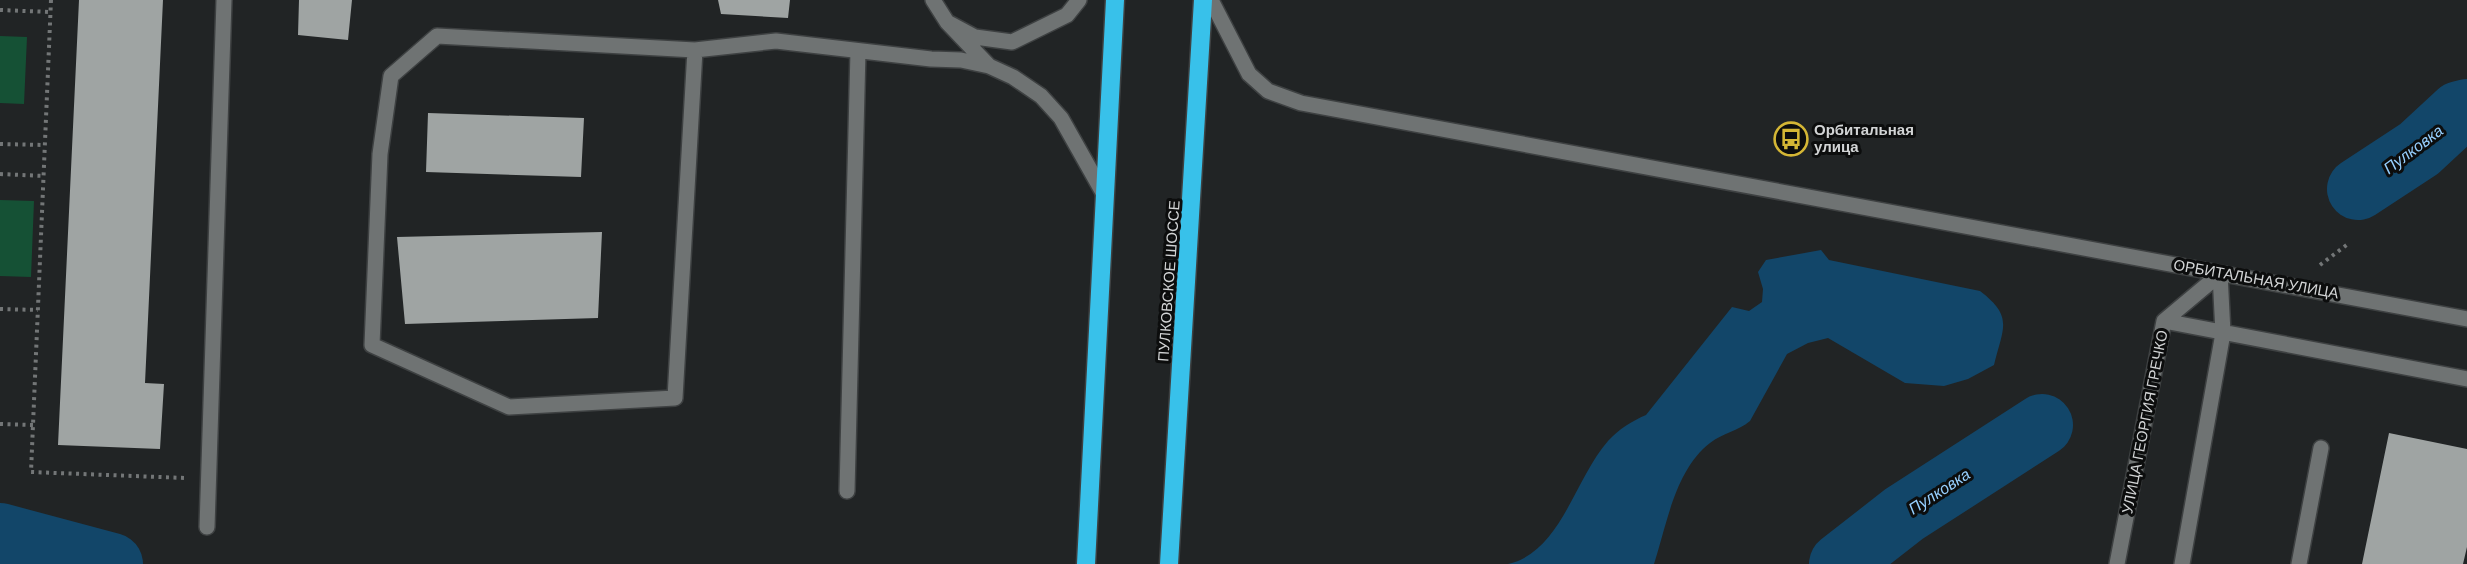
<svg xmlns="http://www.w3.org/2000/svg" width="2467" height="564" font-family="'DM Sans',sans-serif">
<rect width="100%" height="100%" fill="#212425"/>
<path fill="#155135" d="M0 36 27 37 24 104 0 103Z
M0 200 34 201 31 277 0 276Z"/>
<path fill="#124669" d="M1821 250 1829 260 1980 291C2014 317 2003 327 1994 365L1968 379 1944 386 1905 383 1828 338 1808 343 1787 354 1750 421C1738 431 1723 433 1710 443 1675 470 1667 524 1654 564H1508C1561 552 1575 478 1608 441 1619 429 1632 421 1646 415L1732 307 1749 311 1762 302 1763 289 1758 272 1766 260Z
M2024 410C2046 428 2049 429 2040 457L2009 477 1904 514C1937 481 1981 425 2024 410Z"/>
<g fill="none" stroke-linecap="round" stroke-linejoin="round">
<path stroke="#124669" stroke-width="62" d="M2358 189 2419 149 2459 112 2467 110
M0 534 112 564
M1840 564 1904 514 2042 425"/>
</g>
<path fill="#9fa4a3" d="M79 0H163L145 383 164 384 160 449 58 445Z
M299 0H352L348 40 298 35Z
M718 0H790L788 18 721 14Z
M428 113 584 118 581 177 426 172Z
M602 232 598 318 405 324 397 237Z
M2389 433 2467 449V547L2463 564H2362Z"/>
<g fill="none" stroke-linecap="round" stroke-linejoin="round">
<defs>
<path id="minor" d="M933 0 947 22 989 66
M1211 0 1249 74 1268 91 1301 103 2467 319
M947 22 975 37 1012 42 1067 15 1079 0
M695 50 675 398 509 407 372 345 380 154 391 76 437 36 695 50 776 41 931 59 961 60 989 66 1013 77 1041 96 1061 118 1105 196
M2164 321 2467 379
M847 491 858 51
M207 527 224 0
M2117 564 2164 321 2220 274
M2182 564 2223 333 2220 274
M2299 564 2321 448"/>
<path id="highway" d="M1086 564 1115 0
M1169 564 1203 0"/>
</defs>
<use href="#minor" stroke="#3e4142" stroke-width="18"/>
<use href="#highway" stroke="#3e4142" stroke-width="21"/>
<path stroke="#737677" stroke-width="4" stroke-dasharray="3 4.5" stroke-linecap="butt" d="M51 0 31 472 185 478
M0 10 50 12
M0 144 45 145
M0 174 44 176
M2320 265 2348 244
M0 309 38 310
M0 424 33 425"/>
<use href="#minor" stroke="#6f7373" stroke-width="15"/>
<use href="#highway" stroke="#38c1ea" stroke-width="18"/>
</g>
<defs>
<symbol id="bus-ring" viewBox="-11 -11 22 22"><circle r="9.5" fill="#0c0d0d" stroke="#d4b635" stroke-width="1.5"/><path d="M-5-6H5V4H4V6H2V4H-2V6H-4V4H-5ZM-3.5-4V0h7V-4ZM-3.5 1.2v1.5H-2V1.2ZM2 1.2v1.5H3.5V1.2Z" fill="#d4b635"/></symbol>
</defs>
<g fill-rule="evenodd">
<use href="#bus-ring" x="1772" y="120" width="38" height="38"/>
</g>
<g text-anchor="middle" stroke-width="6" stroke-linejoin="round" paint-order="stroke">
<g font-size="15" font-weight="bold" fill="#d2d4d5" stroke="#0c0d0d" text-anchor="start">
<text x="1814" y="135">Орбитальная<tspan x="1814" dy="17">улица</tspan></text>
</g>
<g font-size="15" fill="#d2d4d5" stroke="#0c0d0d">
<text transform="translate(2256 279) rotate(10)" y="5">ОРБИТАЛЬНАЯ УЛИЦА</text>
<text transform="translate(1169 281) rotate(-86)" y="5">ПУЛКОВСКОЕ ШОССЕ</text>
<text transform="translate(2145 422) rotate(-79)" y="5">УЛИЦА ГЕОРГИЯ ГРЕЧКО</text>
</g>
<g font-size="16" font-style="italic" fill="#96cffe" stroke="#0c0d0d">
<text transform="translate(2413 149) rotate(-37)" y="6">Пулковка</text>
<text transform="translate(1939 491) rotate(-33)" y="6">Пулковка</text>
</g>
</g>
</svg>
